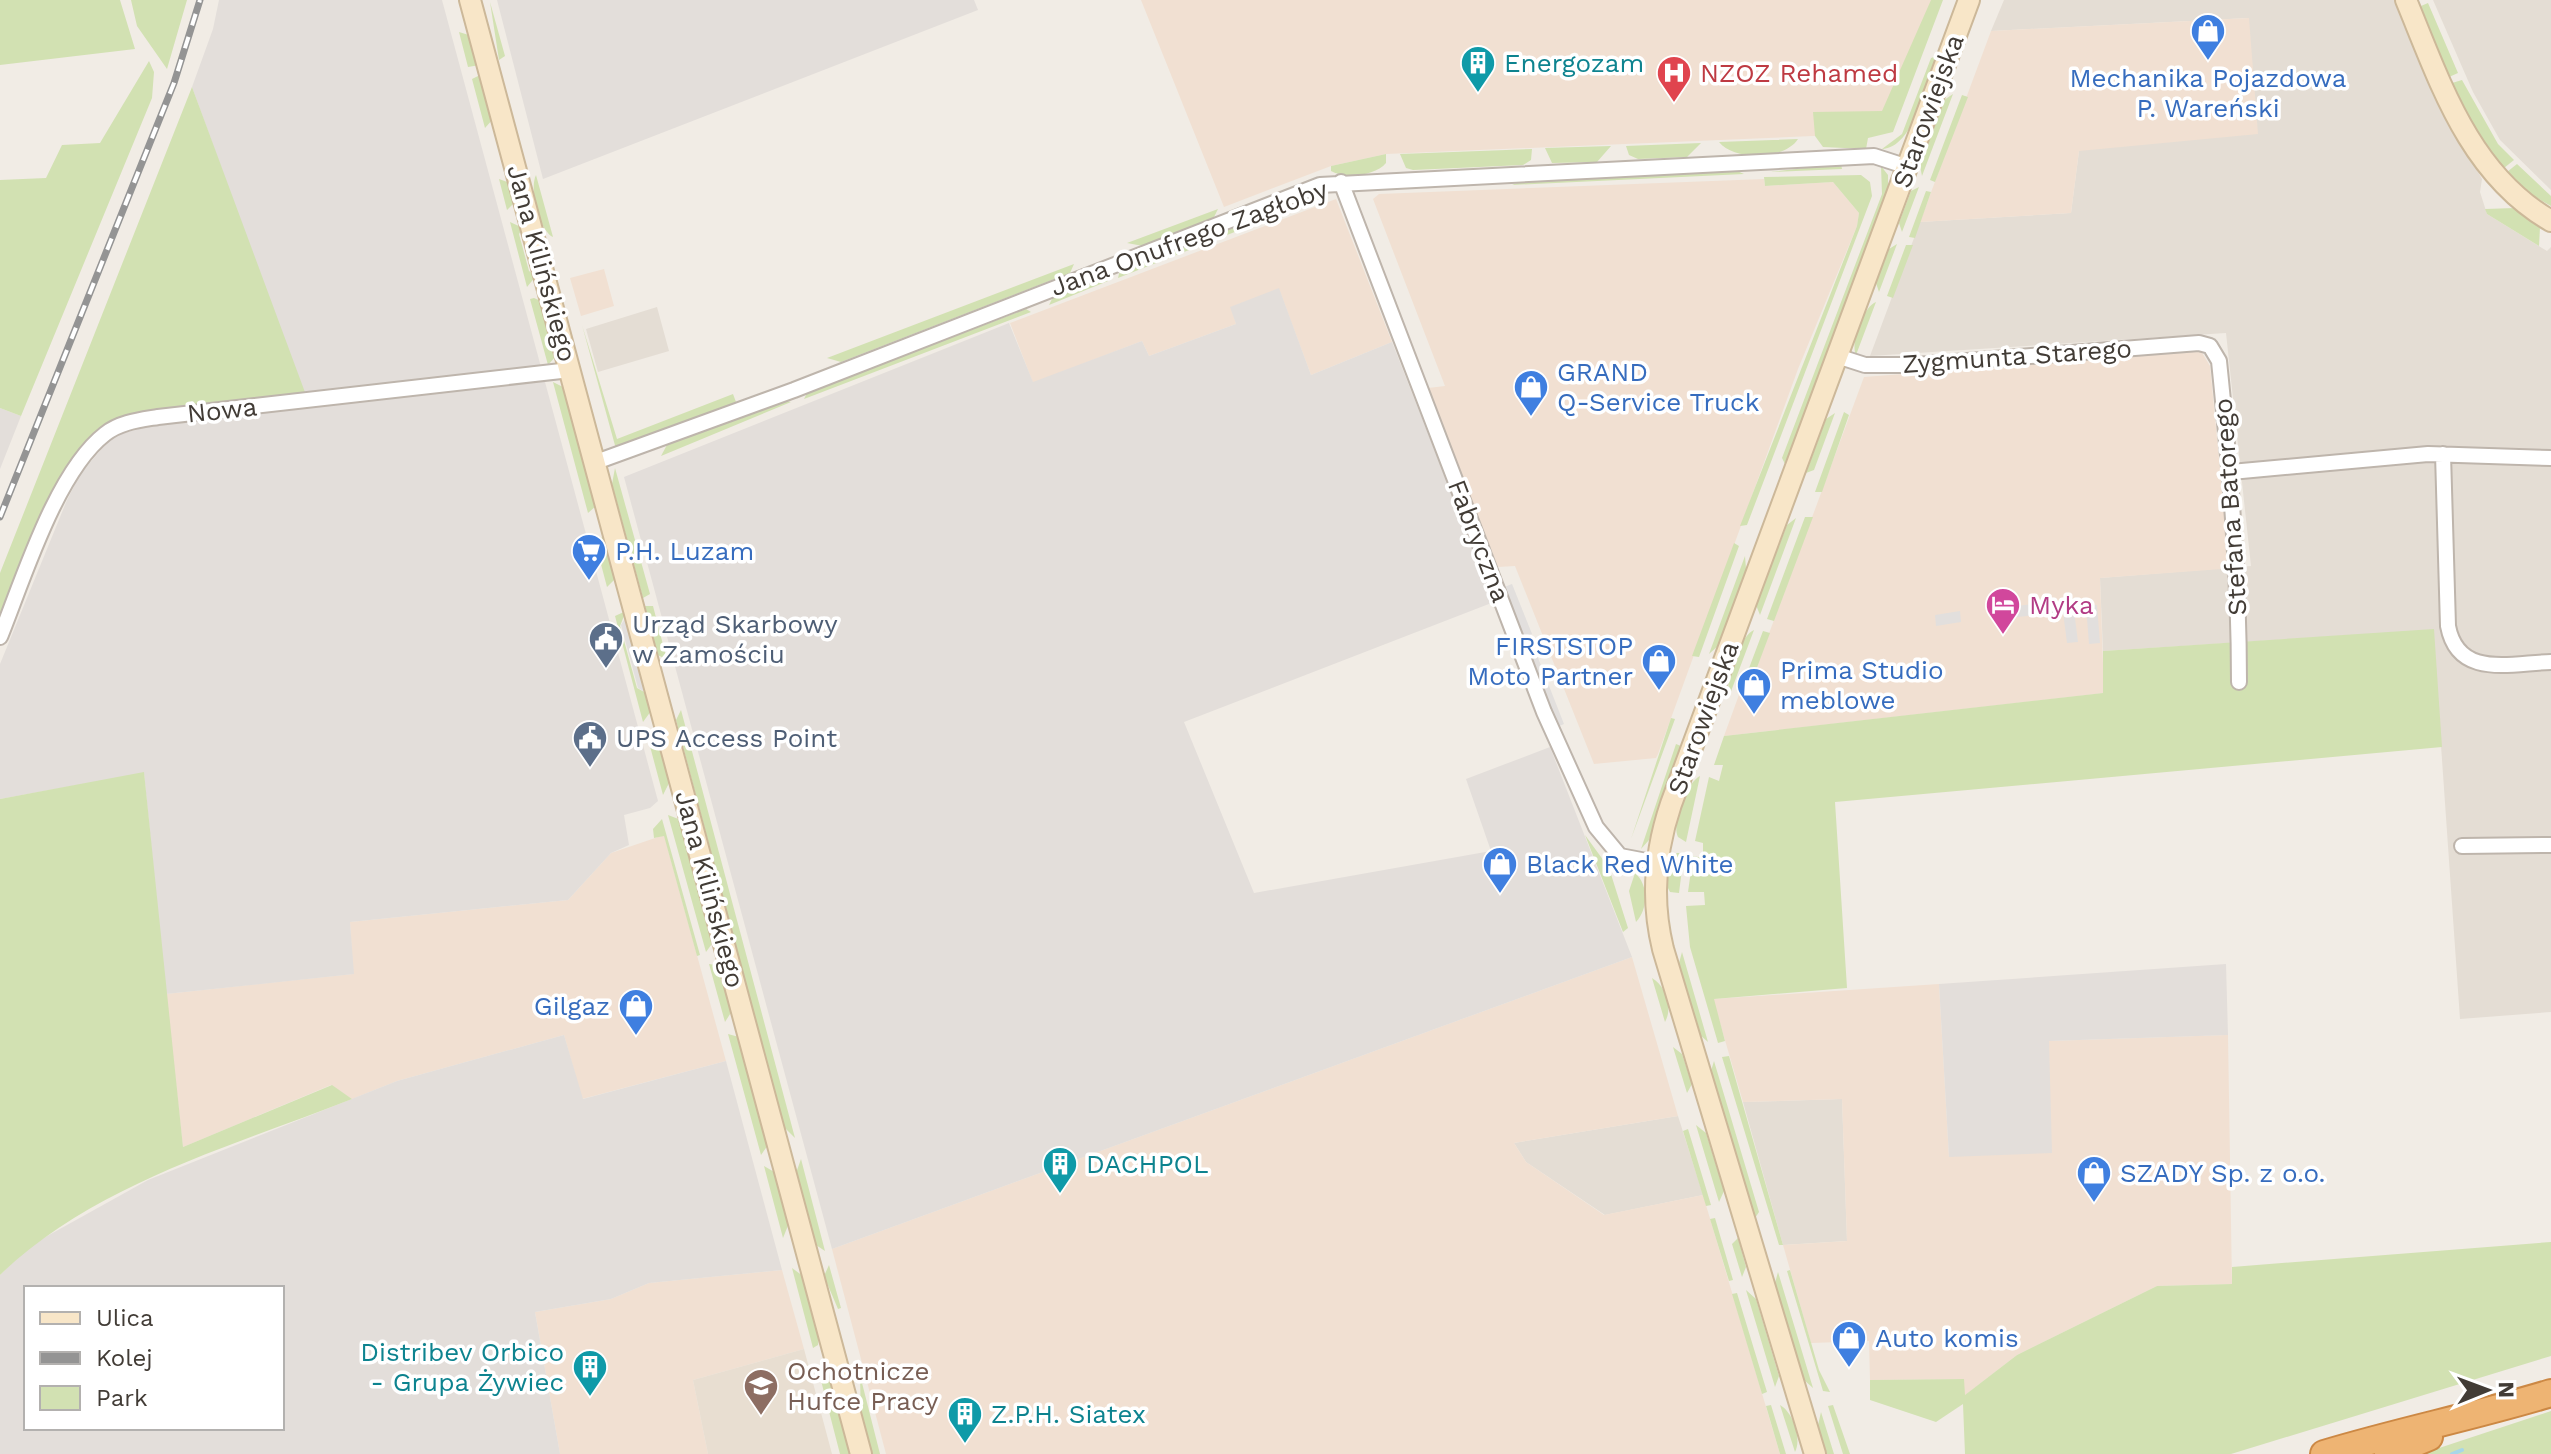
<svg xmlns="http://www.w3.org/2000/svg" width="2551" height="1454" font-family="'Work Sans',sans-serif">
<rect width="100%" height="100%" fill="#f1ece5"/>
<path fill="#e4ddd4" d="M2004 0H2394L2433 95 2482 179 2480 192 2487 214 2547 251 2551 247V1012L2460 1019 2433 630 2103 651 2100 578 2251 566 2226 333 1870 356 1920 222 2071 213 2079 151 2248 18 1991 31Z
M2433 0H2551V190L2500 140 2473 92Z
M657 307 669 351 598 372 586 329Z
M1842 1099 1847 1241 1783 1245 1743 1102Z
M1678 1116 1703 1195 1605 1215 1526 1162 1514 1143Z"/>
<path fill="#f1e0d2" d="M1141 0H1934L1884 133 1386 154 1331 166 1224 207Z
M2249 18 2258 134 2079 151 2071 213 1920 222 1991 31Z
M1764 179 1765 186 1833 182 1859 213 1857 226 1798 369 1658 754 1656 758 1594 764 1515 566 1498 567 1428 388 1445 386 1373 199 1379 194Z
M1336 199 1392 342 1311 375 1279 289 1231 307 1236 324 1149 356 1142 341 1033 383 1010 323Z
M604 269 614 306 581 316 570 278Z
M2201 351 2210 366 2229 561 2222 569 2100 578 2104 693 1724 736 1740 692 1747 693 1864 377Z
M664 835 726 1061 582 1099 564 1035 397 1081 352 1099 331 1085 183 1147 166 994 353 974 350 922 568 900 611 853Z
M1632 957 1678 1116 1514 1143 1526 1162 1604 1215 1703 1195 1780 1454H886L832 1249Z
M1939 984 1949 1157 2049 1041 2228 1035 2232 1284 2157 1286 2017 1355 1964 1396V1379L1870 1380 1869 1341 1811 1343 1783 1245 1847 1241 1842 1099 1743 1102 1713 999Z
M782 1270 804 1349 693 1380 708 1454H560L535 1312 611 1299 649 1283Z"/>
<path fill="#e3deda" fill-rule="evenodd" d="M219 0H442L658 801 650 808 624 815 629 845 611 853 568 900 350 922 354 974 166 994 144 773 0 799V664L67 500 80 474 113 436 168 421 308 408 192 87 213 29Z
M497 0H974L978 10 543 179Z
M1279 288 1311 375 1392 342 1494 602 1184 722 1254 893 1491 851 1466 779 1550 747 1632 957 832 1249 624 477 1009 323 1033 382 1142 341 1149 356 1236 324 1230 307Z
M0 408 21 416 0 469Z
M2226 964 2228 1035 2049 1041 2052 1153 1949 1157 1939 984Z
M564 1035 583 1099 726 1061 782 1270 649 1283 611 1299 535 1312 560 1454H0V1275L31 1245 148 1180 397 1081ZM26 1288H282V1428H26Z"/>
<path fill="#e8ded1" d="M804 1349 832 1454H708L693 1380Z"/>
<path fill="#d2e1b2" d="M0 0H120L135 49 0 65Z
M131 0H187L167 69 137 26Z
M1931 0H1943L1893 132 1868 138 1866 149 1823 147 1815 136 1813 112 1882 111Z
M490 2 505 56 499 60Z
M2428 3 2458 73 2449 77 2421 6Z
M459 32 472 36 480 65 468 67Z
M1937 56C1927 82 1914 148 1882 149L1902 134 1931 58Z
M149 61 154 72 152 98 21 416 0 408V180L46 178 62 145 100 143Z
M482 74 493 119 485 128 472 79Z
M2462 80 2498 144 2514 160 2504 168C2482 144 2464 115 2452 83Z
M192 87 306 395 96 435 0 626V573Z
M1953 94 1922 176 1920 166 1944 100Z
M1962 95 1968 97 1935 182 1930 180Z
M1798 139C1785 160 1734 161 1719 142Z
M1701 143 1687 157 1638 159 1629 155 1626 146Z
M1611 146 1597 162 1552 163 1545 148Z
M1532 149 1531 160 1523 165 1413 170 1406 168 1400 154Z
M1386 154V163C1375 176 1345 179 1331 171V166Z
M1841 164 1842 169 1770 172Z
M2517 164 2551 196V206L2532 195 2507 172Z
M1881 166 1888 175V187L1785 464 1782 458 1882 194Z
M1735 170 1744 174 1512 185 1524 180Z
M536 175 553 237C539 230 529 189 536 175Z
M1861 175 1870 182 1872 196 1747 525 1740 526 1857 226 1859 213 1833 182 1765 186 1764 177Z
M499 179 510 183 515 202 507 210Z
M1919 187 1902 232 1899 223 1911 191Z
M1926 191 1931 192 1915 238 1909 237Z
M1303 199 1316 200 1118 278 1120 270Z
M2515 208 2540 227 2539 246 2487 214 2485 209Z
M1218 209 1213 219 1143 246 1127 243Z
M510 222 523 228 519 234 529 271 536 276 527 287Z
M1897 244 1879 292 1876 283 1889 249Z
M1906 245H1913L1893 298 1887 296Z
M1074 264 1070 273 841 362 827 358Z
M1098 279 1108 281 1049 305 1053 297Z
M534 298 541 301 556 356 548 365 530 299Z
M1876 302 1856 355C1850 343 1863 307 1876 302Z
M1026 309 1031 312 804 399 807 393Z
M582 325 617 439 733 394 736 402 616 449Z
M553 382 565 388 596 506 588 513Z
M782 400 791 402 661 456 668 443Z
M1844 412 1849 415 1822 492H1815Z
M1835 413 1814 470 1806 473 1826 419Z
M615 468 650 594 643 598 612 484Z
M1805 517H1813L1774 621 1767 619Z
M1796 518 1760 615 1756 605 1787 525Z
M593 534 607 540 616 578 607 587Z
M1734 543 1739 546 1699 657 1692 656Z
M1745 556 1746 569 1718 646 1709 654Z
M645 606H653L667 660 658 655Z
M626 611 620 626 637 688 648 694 651 711 643 722 615 616Z
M2434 629 2442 747 1835 802 1847 988 1714 999 1725 1041 1718 1043 1690 947 1686 906 1705 905 1704 892H1688L1693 856 1703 858V843L1695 841 1709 777 1719 781 1723 765H1714L1724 736 2103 693V651Z
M1754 630 1730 694C1723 681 1740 636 1754 630Z
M1763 631 1770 633 1747 694 1740 692Z
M681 710 795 1138 784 1127 676 720Z
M1671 718 1675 719 1631 839Z
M647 735 659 739 670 781 663 795Z
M1676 744 1681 746 1649 840 1641 849Z
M144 772 183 1147 332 1085 352 1099C233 1146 94 1184 0 1275V799Z
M1700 776 1686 842 1678 837C1671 823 1686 783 1700 776Z
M668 815 681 820 714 941 706 952Z
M662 819 700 955 697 956 664 836 654 838 653 829Z
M1585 835 1609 868 1628 928 1623 932Z
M1677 853H1684L1679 893 1670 892 1667 886 1668 860Z
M1635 873C1649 885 1648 909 1636 922L1629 891Z
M1682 952 1708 1042 1700 1035 1679 963Z
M709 964 716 965 722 971 732 1011 725 1022Z
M1652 978C1666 986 1673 1008 1665 1022Z
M728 1034 739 1037 768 1145 761 1155Z
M1673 1047 1682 1054 1692 1084 1687 1093Z
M1729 1056 1783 1245H1779L1722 1057Z
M1714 1061 1759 1212 1755 1218 1711 1071Z
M1696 1125 1706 1133 1724 1191 1719 1202Z
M1688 1129 1711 1205 1706 1206 1683 1131Z
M801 1159 825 1251 816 1245 796 1173Z
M764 1166 776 1173 789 1223 783 1238Z
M1715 1218 1733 1280 1729 1281 1710 1219Z
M1738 1238 1746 1267 1742 1277 1732 1244Z
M2551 1242V1356L2231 1454H1965L1963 1404 1936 1422 1870 1400V1380L1964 1379 1965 1395 2017 1355 2157 1286 2232 1284V1267Z
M829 1265 841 1308 838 1309 824 1276Z
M792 1268 803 1276 819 1337 818 1345 813 1348Z
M1790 1270 1819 1370 1830 1392 1823 1391 1787 1271Z
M1778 1272 1813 1388 1804 1380 1775 1283Z
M1746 1290 1756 1299 1779 1376 1775 1387Z
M1737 1293 1767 1392 1762 1394 1732 1294Z
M818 1369H825L829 1374 851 1454H840Z
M860 1375 880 1454H871L861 1421Z
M1771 1405 1786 1454H1780L1766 1406Z
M1780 1405C1793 1412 1802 1439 1795 1452Z
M1833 1405 1850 1454H1843L1828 1406Z
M2551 1411V1454H2421Z
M1821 1412 1834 1454H1827L1818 1425Z"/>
<path fill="#e2dfdd" d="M1512 584 1532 634 1521 638 1502 588Z
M2060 601 2064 611 2074 610 2078 642 2067 643 2063 612 1999 619 1998 608Z
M2097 605 2100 643 2089 644 2086 606Z
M1960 611 1961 622 1936 626 1935 615Z
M627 615 648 694 638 688 621 625Z
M1531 640 1564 724 1557 727 1523 643Z"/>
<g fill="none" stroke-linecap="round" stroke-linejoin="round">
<path stroke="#a7d6e8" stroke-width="4" d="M2452 1454 2462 1450"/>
<defs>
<path id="street" d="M1341 182 1544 712 1596 827 1620 856 1657 863
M1837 356 1865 365H1916L2199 343 2210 346 2219 361C2230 468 2239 574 2239 682
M2443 454 2448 626C2458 679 2510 663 2551 662
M596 462 794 390 1320 185 1874 156 1908 167
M2231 472 2428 454 2551 458
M0 637C23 580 56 472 105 434 120 422 140 420 158 417L570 370
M2462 846 2551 845"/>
<path id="secondary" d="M470 0 861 1454
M2406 0C2440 82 2469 174 2551 221
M1815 1454 1663 949C1651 900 1655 851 1671 804L1969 0"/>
<path id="highway" d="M2324 1454C2400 1431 2476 1416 2551 1393
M2388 1454 2429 1437"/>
</defs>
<use href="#street" stroke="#beb5ac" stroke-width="18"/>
<use href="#secondary" stroke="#ccb899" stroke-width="24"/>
<use href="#highway" stroke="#c84" stroke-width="30"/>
<use href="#street" stroke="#fff" stroke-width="14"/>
<use href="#secondary" stroke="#f8e6c8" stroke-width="20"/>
<use href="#highway" stroke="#eeb473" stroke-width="26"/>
<defs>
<path id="rail" d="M0 517 174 83 200 0"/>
</defs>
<use href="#rail" stroke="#949494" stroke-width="7"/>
<use href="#rail" stroke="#fff" stroke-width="4" stroke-dasharray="12" stroke-linecap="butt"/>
</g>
<defs>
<symbol id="shop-pin" viewBox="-11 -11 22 30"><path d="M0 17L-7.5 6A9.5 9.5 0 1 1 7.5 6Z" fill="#3f7fe0" stroke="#fff"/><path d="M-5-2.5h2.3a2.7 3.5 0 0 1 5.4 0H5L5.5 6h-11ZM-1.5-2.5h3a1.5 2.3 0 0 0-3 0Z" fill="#fff"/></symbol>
<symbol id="building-pin" viewBox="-11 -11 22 30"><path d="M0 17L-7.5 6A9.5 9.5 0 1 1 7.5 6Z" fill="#0f9aa8" stroke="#fff"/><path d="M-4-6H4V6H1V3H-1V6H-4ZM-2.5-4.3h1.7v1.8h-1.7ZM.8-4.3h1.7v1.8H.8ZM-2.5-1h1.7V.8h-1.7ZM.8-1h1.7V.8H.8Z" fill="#fff"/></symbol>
<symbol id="hospital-pin" viewBox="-11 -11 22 30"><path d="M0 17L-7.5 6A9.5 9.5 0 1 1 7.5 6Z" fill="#e0444e" stroke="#fff"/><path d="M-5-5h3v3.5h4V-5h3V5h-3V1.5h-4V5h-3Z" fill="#fff"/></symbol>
<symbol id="supermarket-pin" viewBox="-11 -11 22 30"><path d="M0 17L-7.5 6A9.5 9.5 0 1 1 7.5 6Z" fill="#3f7fe0" stroke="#fff"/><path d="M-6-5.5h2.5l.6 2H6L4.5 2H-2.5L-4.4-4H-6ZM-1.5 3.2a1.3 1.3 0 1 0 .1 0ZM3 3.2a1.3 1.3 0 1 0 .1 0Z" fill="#fff"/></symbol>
<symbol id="hotel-pin" viewBox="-11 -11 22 30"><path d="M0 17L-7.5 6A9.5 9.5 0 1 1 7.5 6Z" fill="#d1479c" stroke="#fff"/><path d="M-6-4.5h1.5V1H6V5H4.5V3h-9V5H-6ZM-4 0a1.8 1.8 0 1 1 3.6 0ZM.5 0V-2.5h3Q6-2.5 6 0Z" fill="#fff"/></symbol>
<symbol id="civic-pin" viewBox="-11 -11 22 30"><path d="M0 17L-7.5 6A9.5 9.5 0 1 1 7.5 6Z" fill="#5c6f8a" stroke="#fff"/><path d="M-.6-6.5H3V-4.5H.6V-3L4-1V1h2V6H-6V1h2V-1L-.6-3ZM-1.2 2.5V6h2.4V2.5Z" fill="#fff"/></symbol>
<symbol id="school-pin" viewBox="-11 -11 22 30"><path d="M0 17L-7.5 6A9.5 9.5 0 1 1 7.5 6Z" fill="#8d6e63" stroke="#fff"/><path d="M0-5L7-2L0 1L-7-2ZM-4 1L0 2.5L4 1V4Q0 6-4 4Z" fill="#fff"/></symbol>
</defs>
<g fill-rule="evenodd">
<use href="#shop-pin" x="2188" y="11" width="40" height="54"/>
<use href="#building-pin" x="1458" y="43" width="40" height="54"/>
<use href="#hospital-pin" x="1654" y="53" width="40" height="54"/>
<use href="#shop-pin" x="1511" y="367" width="40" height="54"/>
<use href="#supermarket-pin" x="569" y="531" width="40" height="54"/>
<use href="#hotel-pin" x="1983" y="585" width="40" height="54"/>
<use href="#civic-pin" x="586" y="619" width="40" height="54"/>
<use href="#shop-pin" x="1639" y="641" width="40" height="54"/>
<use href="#shop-pin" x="1734" y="665" width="40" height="54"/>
<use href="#civic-pin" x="570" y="718" width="40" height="54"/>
<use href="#shop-pin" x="1480" y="844" width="40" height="54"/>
<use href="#shop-pin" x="616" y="986" width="40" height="54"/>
<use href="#building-pin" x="1040" y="1144" width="40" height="54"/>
<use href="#shop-pin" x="2074" y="1153" width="40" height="54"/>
<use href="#shop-pin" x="1829" y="1318" width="40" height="54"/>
<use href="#building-pin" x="570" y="1347" width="40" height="54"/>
<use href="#school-pin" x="741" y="1366" width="40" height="54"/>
<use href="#building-pin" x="945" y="1394" width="40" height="54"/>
</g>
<g text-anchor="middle" stroke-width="7" stroke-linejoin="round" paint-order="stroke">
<g font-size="26" fill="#0d838f" stroke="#fff" text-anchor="start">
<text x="1504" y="72">Energozam</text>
<text x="1086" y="1173">DACHPOL</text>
<text x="564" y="1361" text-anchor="end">Distribev Orbico<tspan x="564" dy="30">- Grupa Żywiec</tspan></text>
<text x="991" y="1423">Z.P.H. Siatex</text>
</g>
<g font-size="26" fill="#be3a42" stroke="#fff" text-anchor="start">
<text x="1700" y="82">NZOZ Rehamed</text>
</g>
<g font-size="26" fill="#366cbe" stroke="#fff" text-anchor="start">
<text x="2208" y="87" text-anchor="middle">Mechanika Pojazdowa<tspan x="2208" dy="30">P. Wareński</tspan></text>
<text x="1557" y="381">GRAND<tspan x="1557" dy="30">Q-Service Truck</tspan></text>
<text x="615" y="560">P.H. Luzam</text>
<text x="1633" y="655" text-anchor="end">FIRSTSTOP<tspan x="1633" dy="30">Moto Partner</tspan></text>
<text x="1780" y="679">Prima Studio<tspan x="1780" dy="30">meblowe</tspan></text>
<text x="1526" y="873">Black Red White</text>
<text x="610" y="1015" text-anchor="end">Gilgaz</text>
<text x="2120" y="1182">SZADY Sp. z o.o.</text>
<text x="1875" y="1347">Auto komis</text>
</g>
<g font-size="26" fill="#423c36" stroke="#fff">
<text transform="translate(1928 111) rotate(-70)" y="9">Starowiejska</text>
<text transform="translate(1189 238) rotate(-20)" y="9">Jana Onufrego Zagłoby</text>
<text transform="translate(542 263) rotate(75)" y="9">Jana Kilińskiego</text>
<text transform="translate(2017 356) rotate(-4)" y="9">Zygmunta Starego</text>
<text transform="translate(222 410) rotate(-6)" y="9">Nowa</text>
<text transform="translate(2230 507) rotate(-94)" y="9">Stefana Batorego</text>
<text transform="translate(1479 541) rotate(69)" y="9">Fabryczna</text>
<text transform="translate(1703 718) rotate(-70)" y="9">Starowiejska</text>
<text transform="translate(710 889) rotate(75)" y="9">Jana Kilińskiego</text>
</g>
<g font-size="26" fill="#b23c85" stroke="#fff" text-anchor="start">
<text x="2029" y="614">Myka</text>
</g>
<g font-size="26" fill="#4e5e75" stroke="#fff" text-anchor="start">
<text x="632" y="633">Urząd Skarbowy<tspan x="632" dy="30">w Zamościu</tspan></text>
<text x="616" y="747">UPS Access Point</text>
</g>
<g font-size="26" fill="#785e54" stroke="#fff" text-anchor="start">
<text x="787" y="1380">Ochotnicze<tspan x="787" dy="30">Hufce Pracy</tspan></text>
</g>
</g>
<rect x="24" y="1286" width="260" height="144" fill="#ffffff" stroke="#b3b1af" stroke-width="2"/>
<rect x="40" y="1312" width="40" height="12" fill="#f8e6c8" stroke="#b3b1af" stroke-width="2"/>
<text x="96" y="1326" font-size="24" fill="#423c36">Ulica</text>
<rect x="40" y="1352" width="40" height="12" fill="#949494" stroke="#b3b1af" stroke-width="2"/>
<text x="96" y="1366" font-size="24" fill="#423c36">Kolej</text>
<rect x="40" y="1386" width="40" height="24" fill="#d2e1b2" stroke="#b3b1af" stroke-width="2"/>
<text x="96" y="1406" font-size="24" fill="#423c36">Park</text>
<g transform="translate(2487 1390) rotate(89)" stroke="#ffffff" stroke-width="6" paint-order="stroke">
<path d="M0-6L14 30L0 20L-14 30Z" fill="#423c36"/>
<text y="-12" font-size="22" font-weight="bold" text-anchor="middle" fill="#423c36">N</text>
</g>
</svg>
